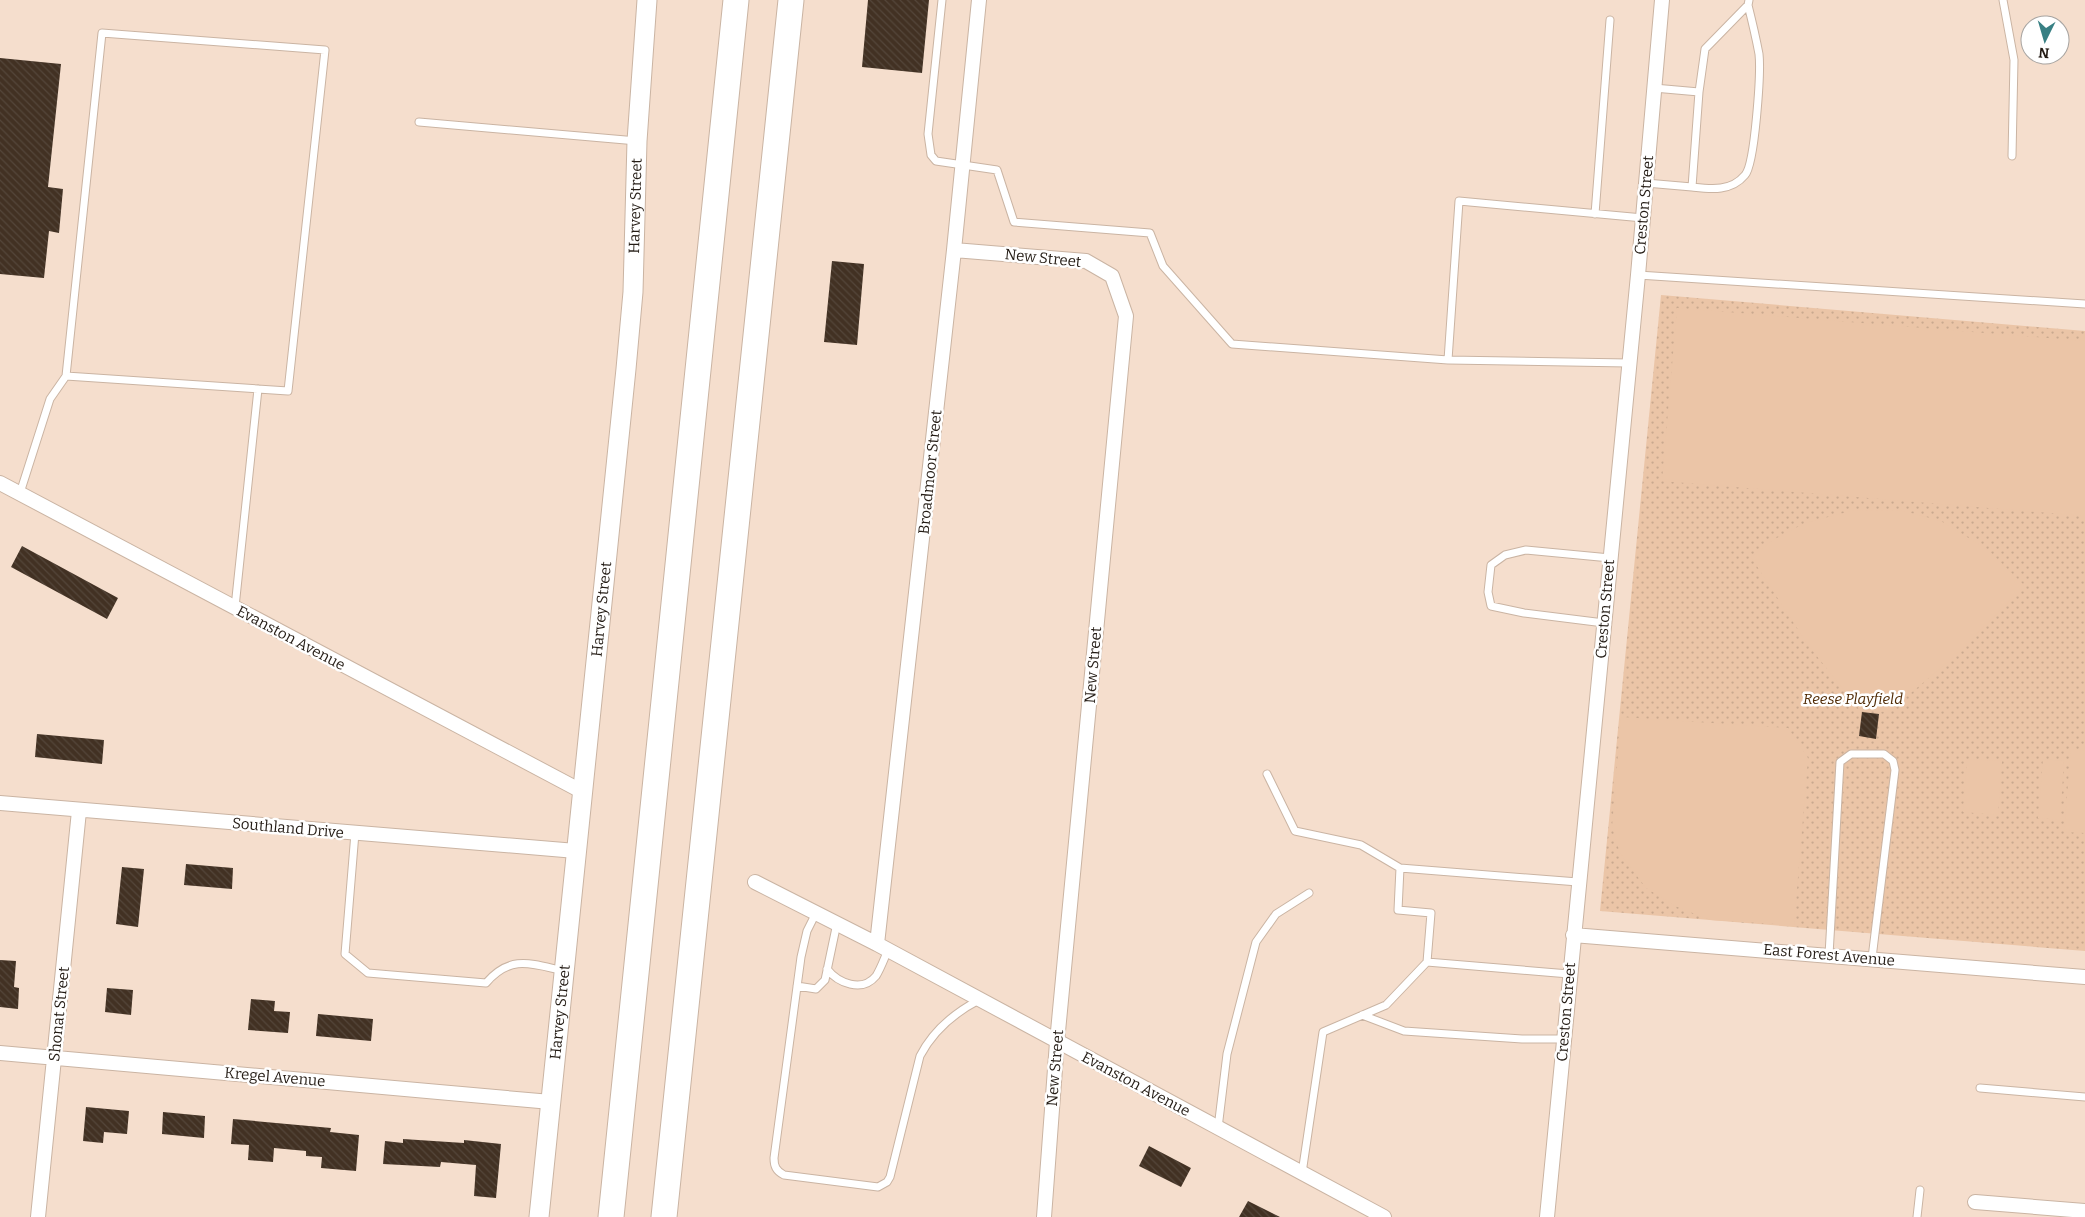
<svg xmlns="http://www.w3.org/2000/svg" width="2085" height="1217" font-family="Bitter,serif">
<defs>
<pattern id="park-dots" width="8" height="8" patternUnits="userSpaceOnUse" patternTransform="scale(1.25)"><rect width="8" height="8" fill="#ebc5a7"/><path d="M2 2h.1M6 6h.1" fill="none" stroke="#c9a98f" stroke-width="1.8" stroke-linecap="round"/></pattern>
<pattern id="building-back-hatch" width="6" height="6" patternUnits="userSpaceOnUse" patternTransform="scale(1.25)"><rect width="6" height="6" fill="#423123"/><path d="M-1 5l2 2M0 0l6 6M5-1l2 2" fill="none" stroke="#54463a"/></pattern>
</defs>
<rect width="100%" height="100%" fill="#f5decd"/>
<path fill="url(#park-dots)" d="M1661 295 2085 331V951L1600 911Z"/>
<path fill="#ebc5a7" d="M1677 308 2085 341V516L1662 481Z
M1855 510 1904 511 1941 521 1988 550 2025 586 1948 662 1888 712 1860 710 1808 645 1751 557 1773 540 1805 523Z
M1621 717 1788 728 1808 758 1794 925 1710 920 1675 906 1646 888 1620 853 1612 827Z
M2071 749 2085 751V833L2064 832Z
M1967 759 2002 761 1998 815 1963 812Z
M2043 759 2064 761 2060 820 2038 818Z"/>
<path fill="url(#building-back-hatch)" d="M868 0H929L922 73 862 67Z
M0 58 61 64 48 187 63 189 59 233 49 231 44 278 0 274Z
M832 261 864 264 857 345 824 342Z
M22 546 118 598 107 619 11 567Z
M1862 712 1879 714 1876 739 1859 736Z
M37 734 104 740 102 764 35 757Z
M186 864 233 868 232 889 184 885Z
M122 867 144 869 138 927 116 924Z
M0 960 16 961 14 987 19 988 18 1009 0 1007Z
M107 988 133 990 131 1015 105 1012Z
M251 999 275 1001 274 1011 290 1012 288 1033 248 1030Z
M318 1014 373 1019 371 1041 316 1036Z
M86 1107 129 1111 127 1134 104 1132 103 1143 83 1141Z
M163 1112 205 1116 204 1138 162 1134Z
M233 1119 331 1128 330 1132 359 1135 356 1171 321 1168 322 1157 306 1156V1151L274 1148 273 1162 248 1160 249 1145 231 1144Z
M403 1139 464 1143V1140L501 1144 496 1198 474 1196 476 1165 441 1162 440 1167 383 1164 385 1141 403 1143Z
M1149 1146 1191 1168 1181 1187 1139 1166Z
M1248 1201 1280 1217H1239Z"/>
<g fill="none" stroke-linecap="round" stroke-linejoin="round">
<defs>
<path id="lane" d="M942 0 928 134 931 155 936 161 997 170 1014 222 1150 233 1163 266 1232 344 1448 360 1628 363
M2003 0 2014 60 2012 156
M1654 88 1699 92 1705 49 1748 5 1749 0
M419 122 637 141
M1646 183 1692 187 1699 92
M1692 187C1710 189 1731 192 1745 175 1755 164 1761 72 1759 54 1756 38 1752 21 1748 5
M1595 214 1610 20
M1638 275 2085 304
M1448 360 1459 201 1643 218
M20 493 50 399 66 376 102 33 325 50 288 391 66 376
M235 607 258 389
M1604 623 1524 613 1491 606 1488 592 1491 565 1505 555 1526 550 1610 558
M1267 774 1295 831 1361 845 1400 868
M355 833 345 954 368 973 486 983C511 954 532 964 564 971
M816 913 807 931 801 957 774 1158C774 1166 776 1171 784 1175L878 1187 887 1182 890 1177 920 1056C933 1031 954 1013 979 1000
M1829 955 1840 762 1851 754H1884L1893 761 1895 770 1872 958
M827 969C838 983 862 993 876 976 881 968 884 959 888 950
M1569 974 1427 962 1431 913 1398 910 1400 868 1578 882
M797 986 816 989 825 980 837 923
M1362 1015 1404 1031 1522 1039H1563
M1980 1088 2085 1097
M1218 1128 1227 1054 1256 942 1276 914 1309 893
M1302 1173 1323 1032 1386 1005 1427 962
M1917 1217 1920 1190"/>
<path id="street" d="M954 250 1086 261 1112 276 1126 316 1057 1042 1044 1217
M0 483 583 792
M0 803 576 851
M755 882 877 944 1384 1217
M1573 935 2085 977
M877 944 954 250 979 0
M0 1053 551 1102
M1975 1202 2085 1211
M38 1217 79 811
M1547 1217 1638 275 1662 0"/>
<g id="secondary">
<path id="s1" d="M539 1217 626 369 633 292 637 141 647 0"/>
</g>
<path id="highway" d="M611 1217 736 0
M664 1217 791 0"/>
</defs>
<use href="#lane" stroke="#cab4a3" stroke-width="9"/>
<use href="#street" stroke="#cab4a3" stroke-width="16"/>
<use href="#secondary" stroke="#cab4a3" stroke-width="21"/>
<use href="#highway" stroke="#cab4a3" stroke-width="27"/>
<use href="#lane" stroke="#fff" stroke-width="7"/>
<use href="#street" stroke="#fff" stroke-width="14"/>
<use href="#secondary" stroke="#fff" stroke-width="19"/>
<use href="#highway" stroke="#fff" stroke-width="25"/>
</g>
<g text-anchor="middle" stroke-width="5" stroke-linejoin="round" paint-order="stroke">
<g font-size="15" fill="#241c15" stroke="#fff">
<text transform="translate(1644 205) rotate(-85)" y="5">Creston Street</text>
<text dy="5" stroke="none"><textPath href="#s1" startOffset="1016">Harvey Street</textPath></text>
<text transform="translate(1043 258) rotate(6)" y="5">New Street</text>
<text transform="translate(930 472) rotate(-84)" y="5">Broadmoor Street</text>
<text dy="5" stroke="none"><textPath href="#s1" startOffset="611">Harvey Street</textPath></text>
<text transform="translate(1605 609) rotate(-85)" y="5">Creston Street</text>
<text transform="translate(291 638) rotate(28)" y="5">Evanston Avenue</text>
<text transform="translate(1093 665) rotate(-85)" y="5">New Street</text>
<text transform="translate(288 828) rotate(5)" y="5">Southland Drive</text>
<text transform="translate(1829 955) rotate(5)" y="5">East Forest Avenue</text>
<text dy="5" stroke="none"><textPath href="#s1" startOffset="206">Harvey Street</textPath></text>
<text transform="translate(1566 1012) rotate(-85)" y="5">Creston Street</text>
<text transform="translate(59 1014) rotate(-84)" y="5">Shonat Street</text>
<text transform="translate(1055 1068) rotate(-85)" y="5">New Street</text>
<text transform="translate(275 1077) rotate(5)" y="5">Kregel Avenue</text>
<text transform="translate(1136 1084) rotate(28)" y="5">Evanston Avenue</text>
</g>
<g font-size="15" font-style="italic" fill="#502b05" stroke="#fff">
<text x="1853" y="704">Reese Playfield</text>
</g>
</g>
<g transform="translate(2045 40) rotate(185)"><circle r="24" fill="#ffffff" stroke="#a7a4a1"/>
<path d="M0-4L9 19L0 12L-9 19Z" fill="#388084"/>
<text y="-8" font-size="14" font-weight="bold" text-anchor="middle" fill="#241c15">N</text>
</g>
</svg>
